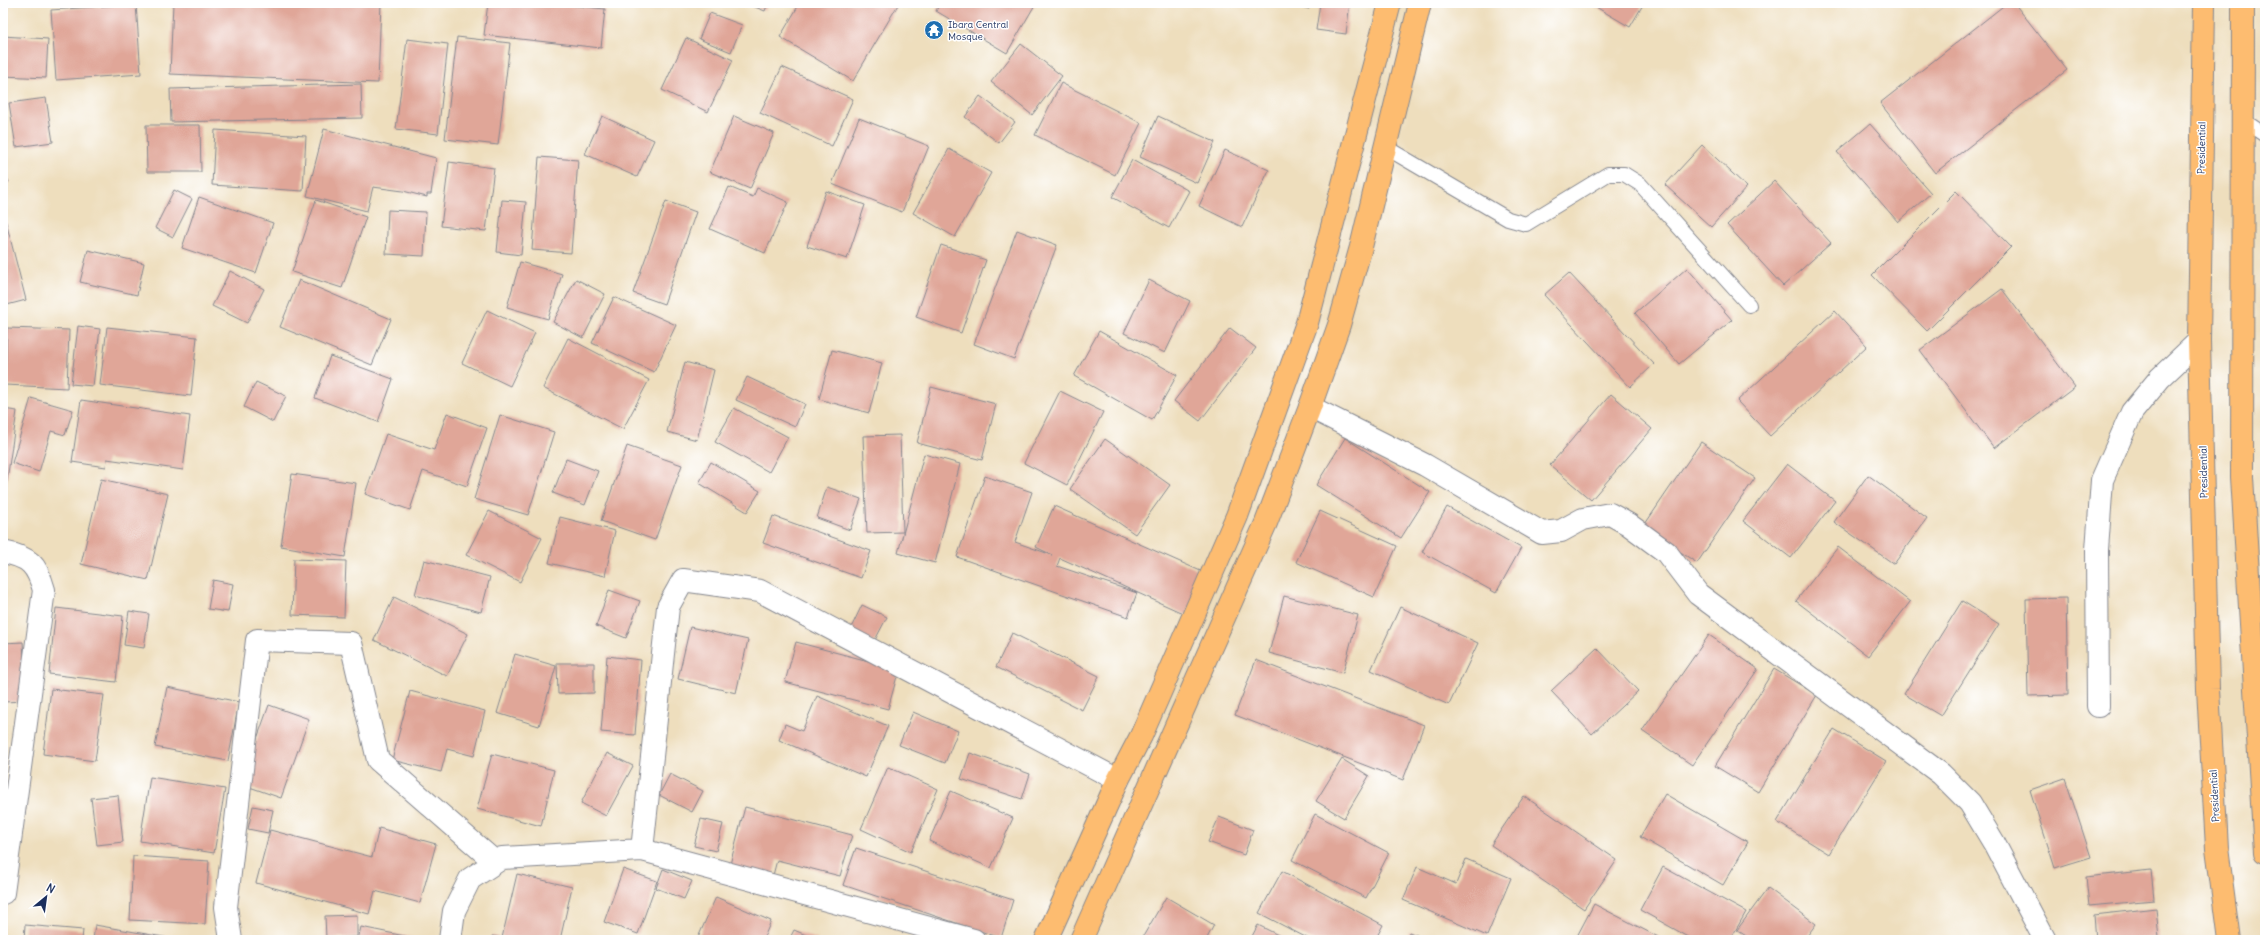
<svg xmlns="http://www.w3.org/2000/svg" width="2268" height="943" font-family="Delius,sans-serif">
<rect width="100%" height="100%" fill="#fff"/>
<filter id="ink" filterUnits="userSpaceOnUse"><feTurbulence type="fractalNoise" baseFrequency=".025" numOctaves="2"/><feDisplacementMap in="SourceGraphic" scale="8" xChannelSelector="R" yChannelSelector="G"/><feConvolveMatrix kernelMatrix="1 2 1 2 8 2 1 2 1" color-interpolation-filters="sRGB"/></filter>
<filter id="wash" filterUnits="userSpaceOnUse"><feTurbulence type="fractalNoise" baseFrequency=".012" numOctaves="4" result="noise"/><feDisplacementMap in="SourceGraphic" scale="16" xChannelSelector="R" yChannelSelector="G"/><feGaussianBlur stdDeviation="0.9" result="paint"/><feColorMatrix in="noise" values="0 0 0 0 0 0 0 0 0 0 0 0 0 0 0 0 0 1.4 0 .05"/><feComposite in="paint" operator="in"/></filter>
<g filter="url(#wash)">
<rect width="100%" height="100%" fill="#eedebd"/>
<g id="blocks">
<path fill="#e0a698" d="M173 3H381L378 83 170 74Z
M488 3H548L605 9 601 48 484 35Z
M745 3H768L765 11Z
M800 3H899L853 81 780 37Z
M940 3H1036L1007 53 936 11Z
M1285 3H1310L1309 9Z
M1320 3H1350L1346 34 1316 30Z
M1589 3H1644L1630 27Z
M2007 3H2014L2067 70 1935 173 1880 103Z
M136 4 141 74 56 80 51 10Z
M710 13 742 25 731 52 699 39Z
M3 36 48 39 46 78 3 76Z
M457 37 510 43 498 145 445 139Z
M686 38 733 60 708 112 662 90Z
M407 39 448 44 438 134 396 129Z
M1021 44 1062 76 1032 115 991 82Z
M782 67 853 99 832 146 760 113Z
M1061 83 1141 123 1115 175 1035 135Z
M361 84 362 118 171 122 170 89Z
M980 96 1015 122 999 143 965 117Z
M46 98 53 142 16 147 9 103Z
M602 116 654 140 637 177 585 154Z
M734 116 774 133 750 189 710 172Z
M1158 116 1215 142 1197 183 1140 157Z
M859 118 929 146 902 212 832 184Z
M1870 124 1931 193 1898 222 1837 152Z
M146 125H200L201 172H147Z
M324 129 436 158 431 194H427V197L403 191 373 187 367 211 307 196Z
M215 130 306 136 303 191 212 185Z
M1702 145 1747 187 1711 227 1665 185Z
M949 149 991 173 955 237 913 213Z
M1225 150 1269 170 1242 227 1199 206Z
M539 157 578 160 571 253 532 250Z
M1132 160 1189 191 1169 228 1112 197Z
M449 162 494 168 486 231 441 226Z
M3 170 9 182 3 185Z
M1774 181 1831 243 1783 286 1727 225Z
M729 187 753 197 757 188 788 202 765 253 710 229Z
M174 190 192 199 173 237 155 228Z
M826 191 865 205 847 259 807 246Z
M1956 191 2011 247 1927 331 1872 275Z
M199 197 273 223 256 273 182 248Z
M316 200 366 217 342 288 292 272Z
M502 200 526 202 521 255 497 252Z
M666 201 696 212 664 304 633 293Z
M388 210 426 212 424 256 386 254Z
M6 222 26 300 3 306V223Z
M1017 230 1057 245 1014 359 974 344Z
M941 245 986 260 961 333 916 317Z
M88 250 144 263 137 295 80 282Z
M520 262 562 274 548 319 507 307Z
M1687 268 1732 320 1679 364 1635 313Z
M230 271 264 289 247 323 212 306Z
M1569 273 1654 364 1630 387 1544 295Z
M576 279 605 294 583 338 553 322Z
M299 280 391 319 372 365 280 327Z
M1149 280 1190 301 1165 353 1124 333Z
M2002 289 2075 387 1994 448 1920 350Z
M614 297 676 325 654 372 592 343Z
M487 310 535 333 510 386 462 363Z
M1835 311 1867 346 1770 436 1737 401Z
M78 326 100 329 93 386 71 384Z
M107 327 197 337 191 396 100 385Z
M7 328 69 330 67 388 5 385Z
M1230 328 1256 348 1200 421 1174 401Z
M1099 331 1177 375 1152 420 1074 376Z
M568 338 649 380 623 429 543 388Z
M832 350 882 363 869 413 819 399Z
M330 356 393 379 378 422 315 398Z
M685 362 714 370 697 440 667 432Z
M747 377 805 404 795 427 736 400Z
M256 382 286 396 273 422 244 407Z
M931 387 996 404 982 460 917 443Z
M1060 391 1103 412 1067 485 1024 463Z
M1611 394 1652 429 1591 500 1550 465Z
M31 398 73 410 65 435 51 431 39 472 12 463Z
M81 400 190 416 183 470 107 459 106 467 72 462Z
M734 408 788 437 769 472 715 442Z
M3 409 17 411 6 487 3 486Z
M447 413 487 428 467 486 423 471 410 510 365 494 386 434 434 450Z
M500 415 554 432 528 515 474 499Z
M900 435 903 532 867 533 863 436Z
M1345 438 1430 492 1401 538 1316 485Z
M1105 439 1170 485 1135 534 1070 489Z
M1701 442 1755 478 1697 563 1643 527Z
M627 446 682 465 655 540 601 521Z
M924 454 960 464 935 563 898 553Z
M566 459 598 471 585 505 553 493Z
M711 462 760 491 747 512 699 483Z
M1787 464 1835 501 1791 558 1743 521Z
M292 474 356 483 345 557 281 546Z
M1868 475 1927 518 1894 564 1834 522Z
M985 476 1032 492 1015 542 1052 555 1036 547 1054 506 1205 573 1187 615 1060 558 1057 566 1137 593 1128 617 957 557Z
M101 479 168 494 148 580 81 564Z
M827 487 861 499 850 530 817 518Z
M1447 507 1521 548 1496 593 1422 552Z
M489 511 542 538 520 582 466 555Z
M1320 511 1397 546 1374 597 1296 562Z
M773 516 871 551 861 578 763 543Z
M560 517 615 531 605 576 549 563Z
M1838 547 1910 602 1868 656 1796 601Z
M294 559 346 561 344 617 292 615Z
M424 560 490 577 481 612 415 595Z
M213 580 233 584 228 612 208 609Z
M609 590 640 601 626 638 596 626Z
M1284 596 1358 615 1343 673 1269 653Z
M394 597 468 634 447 676 374 640Z
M2066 598 2068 695 2028 696 2026 599Z
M1962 601 1999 624 1941 716 1904 694Z
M862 605 887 617 874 642 850 630Z
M1400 607 1478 643 1449 705 1371 670Z
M56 608 123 616 116 682 49 674Z
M129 611 149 614 144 648 124 645Z
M690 627 748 640 736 693 678 679Z
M1012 633 1099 676 1082 710 996 667Z
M1709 635 1758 669 1692 765 1642 731Z
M23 642 26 701 3 702V643Z
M796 642 899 669 888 709 785 682Z
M1597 648 1638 691 1592 734 1551 691Z
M515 654 556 666 539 726 497 713Z
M607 656 641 660 635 735 601 732Z
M1256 660 1424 725 1403 780 1235 715Z
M557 663H594V693L558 694Z
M1774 669 1817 695 1758 792 1715 766Z
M167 687 239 702 228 761 155 747Z
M51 689 104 695 95 761 43 754Z
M410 691 485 711 474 756 447 749 441 772 392 760Z
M817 696 888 726 866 777 779 740 785 724 802 731Z
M269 705 309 719 281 798 241 784Z
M913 712 958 731 945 763 899 745Z
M1834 729 1886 761 1829 854 1777 822Z
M607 753 633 766 606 816 581 803Z
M970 753 1030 774 1022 799 961 779Z
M492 754 554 770 541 826 477 809Z
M1342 759 1369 776 1344 818 1316 801Z
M888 767 938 789 911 852 861 829Z
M670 774 703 791 692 812 659 795Z
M150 777 225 789 214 853 140 841Z
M2065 778 2091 857 2055 868 2030 790Z
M951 791 1013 818 991 868 929 841Z
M1665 794 1748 842 1723 885 1640 837Z
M118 795 123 842 97 845 91 798Z
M1524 796 1617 860 1584 909 1491 845Z
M253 806 273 810 268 833 248 829Z
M745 807 852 835 840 876 777 860 771 883 728 872Z
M1315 814 1389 853 1366 898 1292 860Z
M1219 817 1253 830 1244 855 1208 842Z
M701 819 723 824 716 851 694 846Z
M379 828 436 844 420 903 375 891 369 914 256 883 270 830 372 857Z
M856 848 1013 900 1001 938 843 885Z
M133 856 209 861 205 924 130 920Z
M1466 859 1511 878 1487 936 1403 900 1417 867 1456 884Z
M1663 867 1746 912 1730 940H1694L1640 910Z
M623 869 657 881 638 934 604 922Z
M663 869 692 881 684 899 656 888Z
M2151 870 2154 900 2089 906 2086 877Z
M1282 871 1383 925 1375 940H1311L1259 913Z
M517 874 572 887 560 940H491L492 936 502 938Z
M1768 888 1816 924 1804 940H1752L1737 930Z
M716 897 771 921 763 940H697Z
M1166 897 1214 925 1206 940H1141Z
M1594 904 1664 940H1575Z
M2156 908 2159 938 2096 940 2094 915Z
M357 915V937L326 938 325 916Z
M25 925 83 930 82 940H24Z
M95 925 175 939V940H93Z
M1258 925 1288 940H1250Z
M361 927 419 939V940H358Z
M794 930 818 940H789Z
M1409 932 1430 940H1407Z"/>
</g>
</g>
<g filter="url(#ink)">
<use href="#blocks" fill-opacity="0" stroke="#84868e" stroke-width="1"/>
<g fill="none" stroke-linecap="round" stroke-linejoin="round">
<defs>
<path id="service" d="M2244 121 2265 135
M1385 147 1508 219 1526 224 1608 174H1624L1640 184 1749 305"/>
<path id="minor" d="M1310 407 1425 465 1542 533 1561 531 1583 519 1610 514 1628 524 1666 552 1698 594 1941 774 1970 803 1994 843 2045 940
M3 552C30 557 37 565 44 590L3 893
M2098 706 2097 550 2102 480 2132 412 2160 378 2199 341
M642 850 668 607 683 580 760 591 1118 780
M231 940 226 907 257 640 351 643 378 760 495 862
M450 940 454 911 470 879 502 858 642 850 974 940"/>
<path id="primary" d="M2204 3 2199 341 2208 689 2217 848 2229 940
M2243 3 2242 477 2265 852
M1046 940 1118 780 1141 736 1237 516 1307 323 1390 3
M1081 940 1266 523 1310 407 1339 325 1361 247 1420 3"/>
</defs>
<use href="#service" stroke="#84868e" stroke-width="16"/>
<use href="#minor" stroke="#84868e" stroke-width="24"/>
<use href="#primary" stroke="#84868e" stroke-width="24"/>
<use href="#service" stroke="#fff" stroke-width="14"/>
<use href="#minor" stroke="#fff" stroke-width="22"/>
<use href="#primary" stroke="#fdbc70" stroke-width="22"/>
</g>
</g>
<defs>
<symbol id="temple-disc" viewBox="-11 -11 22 22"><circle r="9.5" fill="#1f6fb2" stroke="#fff"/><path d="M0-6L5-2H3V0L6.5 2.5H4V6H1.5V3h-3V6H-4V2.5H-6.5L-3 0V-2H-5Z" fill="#fff"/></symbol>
</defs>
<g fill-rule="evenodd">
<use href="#temple-disc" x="923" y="19" width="22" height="22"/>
</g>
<g text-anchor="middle" stroke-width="3" stroke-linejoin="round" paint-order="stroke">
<g font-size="10" fill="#1b2f5e" stroke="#fff" text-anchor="start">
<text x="948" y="28">Ibara Central<tspan x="948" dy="12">Mosque</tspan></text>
</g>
<g font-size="10" fill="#1b2f5e" stroke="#fff">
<text transform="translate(2201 148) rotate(-89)" y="4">Presidential</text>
<text transform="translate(2203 472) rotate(-91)" y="4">Presidential</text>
<text transform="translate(2214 796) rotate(-93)" y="4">Presidential</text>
</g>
</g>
<rect width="2268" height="943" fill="none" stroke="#fff" stroke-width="16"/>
<g transform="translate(46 897) rotate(29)" stroke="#ffffff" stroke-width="3" paint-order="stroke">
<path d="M0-3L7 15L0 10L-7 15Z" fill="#1b2f5e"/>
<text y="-6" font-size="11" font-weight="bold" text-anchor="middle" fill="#1b2f5e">N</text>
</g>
</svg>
